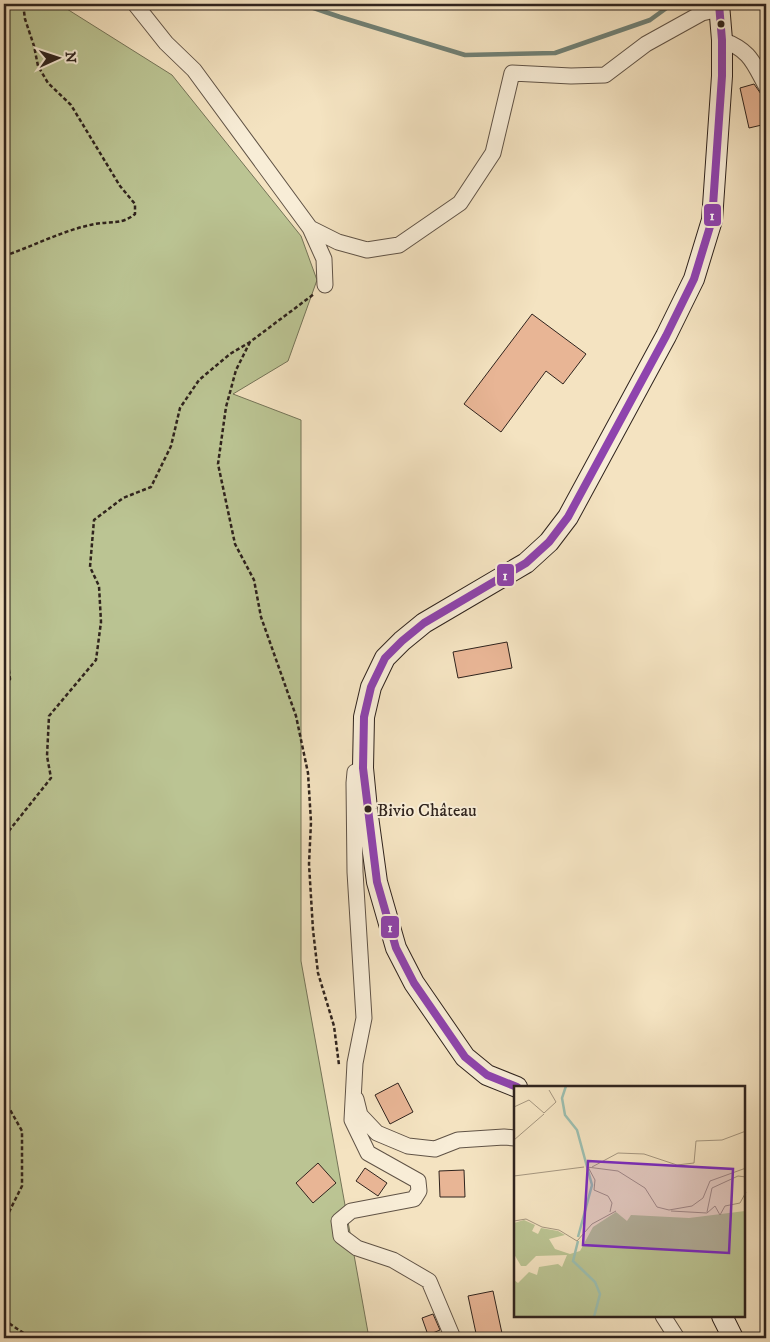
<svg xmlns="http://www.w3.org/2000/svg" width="770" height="1342" font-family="'IM FELL DW Pica',serif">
<rect width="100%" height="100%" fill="#f4e3c1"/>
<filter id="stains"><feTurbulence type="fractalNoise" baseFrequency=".004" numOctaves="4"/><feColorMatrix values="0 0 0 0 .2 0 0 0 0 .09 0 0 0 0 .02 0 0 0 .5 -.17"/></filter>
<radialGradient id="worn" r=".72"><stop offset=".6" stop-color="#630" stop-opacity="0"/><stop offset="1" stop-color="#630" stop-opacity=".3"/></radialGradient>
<path fill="#bbc493" stroke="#757458" d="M4 4H59L172 75 301 236 317 280 288 361 233 394 301 420V961L369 1338H4Z"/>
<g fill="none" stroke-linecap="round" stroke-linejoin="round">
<path stroke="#708075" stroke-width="4.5" d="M302 4 340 17 465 55 555 53 650 20 672 4"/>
</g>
<path fill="#e8b595" stroke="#2f231d" d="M754 84 761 94 765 95 766 124 749 128 740 88Z
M532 314 586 354 563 384 546 371 501 432 464 404Z
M507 642 512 668 458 678 453 652Z
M398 1083 413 1112 390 1124 375 1095Z
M318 1163 336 1183 313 1203 296 1183Z
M365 1168 387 1183 378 1196 356 1181Z
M464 1170 465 1197H440L439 1171Z
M493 1291 503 1338H477L468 1296Z
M433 1314 440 1330 428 1335 422 1318Z"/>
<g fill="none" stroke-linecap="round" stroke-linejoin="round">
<defs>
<path id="minor" d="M135 4 166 43 194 70 310 228 324 259 325 285
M722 40C750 50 753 62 766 86
M310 228 338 242 367 250 399 245 460 203 493 153 512 73 571 76 605 75 646 44 702 13 719 9
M363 768 355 772 354 783 355 872 364 1018 355 1063 352 1120 368 1153 418 1181 419 1191 414 1199 351 1211 339 1221 341 1236 357 1248 393 1260 429 1281 453 1338
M356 1099 360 1115 377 1133 408 1146 435 1149 458 1140 504 1137 515 1138
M663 1316 677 1338"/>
<path id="secondary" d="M517 1087 487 1075 465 1057 414 983 396 948 377 882 367 809 363 768 364 717 371 687 385 658 402 641 424 623 526 563 549 542 568 517 666 336 694 279 712 220 722 76V40L719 4
M722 1316 733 1338"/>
</defs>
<use href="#minor" stroke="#605346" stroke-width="17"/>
<use href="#secondary" stroke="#2f231d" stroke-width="22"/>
<path stroke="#2f231d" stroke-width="2.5" stroke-dasharray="4 2.5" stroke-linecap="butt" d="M4 256C34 246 63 230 95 224 110 221 122 225 135 214V204L120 186 71 105 48 83 38 66 34 46 25 19 23 4
M250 342 236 370 226 407 218 464 235 544 254 580 261 617 296 716 308 773 311 822 309 864 313 930 318 973 334 1026 339 1065
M4 631 10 679 4 685
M4 850 8 832 51 778 47 756 49 716 96 660 101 622 99 586 90 567 94 520 123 498 151 487 171 446 180 408 199 380 230 354 250 342 314 294
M4 1099 22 1131V1186L4 1222
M4 1320 31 1338"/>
<use href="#minor" stroke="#f8edd7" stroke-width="15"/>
<use href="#secondary" stroke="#f8edd7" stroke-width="20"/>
<defs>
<path id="bus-1" d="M517 1087 487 1075 465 1057 414 983 396 948 377 882 363 768 364 717 371 687 385 658 402 641 424 623 526 563 549 542 568 517 666 336 694 279 712 220 722 76V40L719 4"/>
</defs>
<use href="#bus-1" stroke="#f8edd7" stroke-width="11"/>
<use href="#bus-1" stroke="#8e44ad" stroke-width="8"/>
</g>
<g fill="#2f231d" stroke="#f8edd7" stroke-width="2">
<circle cx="721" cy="24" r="4.5"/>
<circle cx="368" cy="809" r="4.5"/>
</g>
<g text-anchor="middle" stroke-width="4" stroke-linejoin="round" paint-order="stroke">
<g font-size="18" fill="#2f231d" stroke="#f8edd7" text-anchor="start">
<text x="377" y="816">Bivio Château</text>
</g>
</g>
<g transform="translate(514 1086)">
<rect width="231" height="231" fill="#f4e3c1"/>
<path d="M231 125V231H0V194L4 197 15 186 23 189 25 181 44 178 48 181 53 169 22 170 12 180H7L0 168V137L10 134 21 139 18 145 24 148 27 142 44 145 51 149 35 153 41 163 56 168 66 165 79 141 102 126 113 135 117 129 175 132Z" fill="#bbc493"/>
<path fill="none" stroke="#9cbeb0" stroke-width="2.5" d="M52 0 48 12 51 29 63 44 78 99 64 151M64 155 59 175 81 196 86 208 80 231"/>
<path fill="none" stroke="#a5967f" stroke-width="1" d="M0 21 15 14 30 27 42 16 35 4M0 54 30 28M73 81 104 85 131 102 143 121 155 124 178 120 189 112 196 95 232 82M74 81 81 94 80 104 94 110 98 117 96 126M78 81 104 67 130 68 163 79 180 77 182 55 208 54 232 45M0 90 70 81M157 125 193 127 201 120 206 129 211 120 226 117 232 106M193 126 198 102 224 90 232 91M0 135 12 133 28 141 45 144 63 155 78 138 102 125"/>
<path fill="#7b2cbf" fill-opacity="0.15" stroke="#7b2cbf" stroke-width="2.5" d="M74 75 219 83 215 167 69 159Z"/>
<rect width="231" height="231" fill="none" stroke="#2f231d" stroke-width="2.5"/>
</g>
<g stroke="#f8edd7" stroke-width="2">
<rect x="703" y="203" width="19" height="24" rx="5" fill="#8e44ad"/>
<rect x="496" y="563" width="19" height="24" rx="5" fill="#8e44ad"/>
<rect x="380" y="915" width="20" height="24" rx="5" fill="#8e44ad"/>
</g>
<g font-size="14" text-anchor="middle" font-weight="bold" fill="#fff">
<text x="712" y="220">1</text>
<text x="505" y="580">1</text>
<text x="390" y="932">1</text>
</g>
<rect width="770" height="1342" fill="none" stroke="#f4e3c1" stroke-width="20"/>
<rect x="5" y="5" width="760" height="1332" fill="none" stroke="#2f231d" stroke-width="2.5"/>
<rect x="10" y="10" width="750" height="1322" fill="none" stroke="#2f231d"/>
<g transform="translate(58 58) rotate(87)" stroke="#f8edd7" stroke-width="4" paint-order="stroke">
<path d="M0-4L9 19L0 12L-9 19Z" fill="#2f231d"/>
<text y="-8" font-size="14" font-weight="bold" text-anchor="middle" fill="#2f231d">N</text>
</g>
<rect width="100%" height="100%" filter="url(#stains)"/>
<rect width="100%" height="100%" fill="url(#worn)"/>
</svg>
